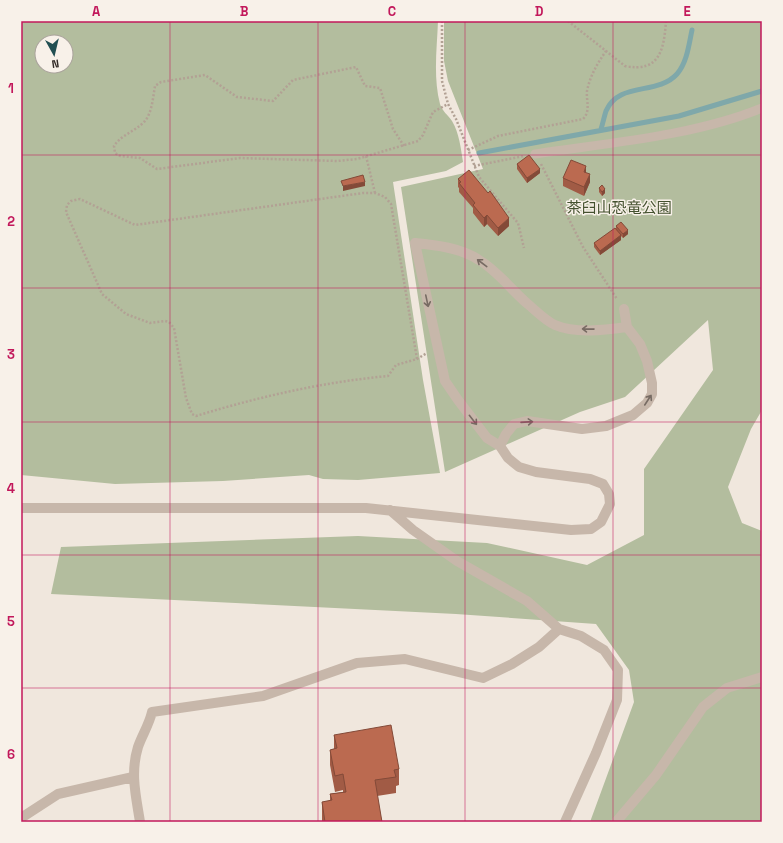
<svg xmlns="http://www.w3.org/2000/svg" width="783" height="843" font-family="'Space Grotesk','Noto Sans JP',sans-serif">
<rect width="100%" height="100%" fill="#f0e7dd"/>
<path fill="#b3bd9e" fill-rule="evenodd" d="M21 21H438C437 48 433 77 440 104 442 111 448 115 452 121 459 132 461 149 463 162L446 171 393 182 423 380 440 473 358 480 323 479 309 475 223 481 115 484 21 475ZM42 42H66V66H42Z
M444 21H762V410L751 429 728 487 742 523 762 531V822H590L634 702 629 670 596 624 456 614 51 594 61 547 358 536 487 543 587 565 644 535V469L713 370 708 320 625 397 580 412 445 472 401 187 483 169 448 81 444 61Z"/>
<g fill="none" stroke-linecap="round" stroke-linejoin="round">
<path stroke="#7fa8aa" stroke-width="5" d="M601 129C603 123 604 117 606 111 619 81 657 96 677 74 687 63 689 44 692 30
M479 153 679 116 762 91"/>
<path stroke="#b2a194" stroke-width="2.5" stroke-dasharray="2 2" stroke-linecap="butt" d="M442 21V81L448 104 456 119 479 177 518 223 524 248
M568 21 625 66C660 73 664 49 666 21
M404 146 393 129 380 88 365 86 356 67 293 80 273 101 237 97 205 75 161 82 155 86C153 97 152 114 144 122 134 132 121 135 114 146L115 153 120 156 140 158 157 169 240 158 337 161 357 159 418 141 423 135 433 112 448 104
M468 150 498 136 583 119C591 111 586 101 587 91 590 76 597 64 606 51
M366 156 375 193
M541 164 583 247 617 299
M474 166 524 156
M417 359 391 204 385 197 375 193H363L135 225 80 199 71 201 67 205 66 212 102 294 126 314 150 323 165 321 169 322 174 328 186 398 192 414 196 416C258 397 323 382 388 376L396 365 417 359 427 353"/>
<path stroke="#c7b7aa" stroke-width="9" d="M535 154C608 143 694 136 762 108"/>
<path stroke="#c7b7aa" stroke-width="10" d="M500 446 506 434 514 424 527 421 582 429 606 426 633 415 647 403 652 394V383L647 361 640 344 627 327 624 309
M21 508H366L571 530 591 529 601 522 610 504 609 494 603 484 590 479 536 472 519 467 508 458 500 446 487 438 458 400 445 381 415 243C436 245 461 248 479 260 498 271 512 291 529 305 536 311 546 321 555 325 576 334 605 330 627 327
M390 510 413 530 457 561 527 601 559 629 581 636 604 650 618 670 617 700 596 753 565 822
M21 818 58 794 133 777
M140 822C136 796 130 773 138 747 142 735 149 725 152 712L263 696 357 663 405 659 483 678 512 664 539 647 559 629
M616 822 656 775 703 707 727 688 762 677"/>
</g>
<path fill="#a15b45" d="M517 164 540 173 527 183 517 169Z
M586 173 590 182 584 196 563 186V178Z
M458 179 509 226 498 236 487 224 484 227 473 213V208L459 192V188L458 187Z
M599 188 605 193 602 196 599 192Z
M616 226 628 234 623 238 621 236V240L600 255 594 247V243L616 229Z
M334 735 399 769V785L396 786V793L377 796 382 822H322V802L330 801V794L343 792V790L335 792 330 765V750L334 749Z"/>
<path fill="#834a38" d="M586 166V175L584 172Z
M540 169V173L527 183V178Z
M590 174V182L584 196V187Z
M365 182V186L343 191V186Z
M605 189V193L602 196V192Z
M487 215V224L484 227V218Z
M509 218V226L498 236V228Z
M628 230V234L623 238V234Z
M621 235V240L600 255V251Z"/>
<path fill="#bb6a50" stroke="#834a38" d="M529 155 540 169 527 178 517 164Z
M571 160 586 166 584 172 590 174 584 187 563 178Z
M469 170 488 193 490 191 509 218 498 228 487 215 484 218 473 205 475 203 459 183 461 182 458 179Z
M363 175 365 182 343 186 341 181Z
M602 185 605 189 602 192 599 188Z
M621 222 628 230 623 234 616 226Z
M615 228 621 235 600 251 594 243Z
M391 725 399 769 394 770 396 777 375 780 382 822H325L322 802 332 800 330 794 346 792 343 774 335 776 330 750 337 748 334 735Z"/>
<defs><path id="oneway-shaft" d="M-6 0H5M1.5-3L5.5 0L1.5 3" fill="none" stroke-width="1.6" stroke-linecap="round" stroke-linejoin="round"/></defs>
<g stroke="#776b63">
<use href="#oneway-shaft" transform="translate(482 263) rotate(-143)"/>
<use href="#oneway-shaft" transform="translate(427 301) rotate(78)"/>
<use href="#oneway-shaft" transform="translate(588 329) rotate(-179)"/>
<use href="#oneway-shaft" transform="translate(648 400) rotate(-57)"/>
<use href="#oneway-shaft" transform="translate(473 420) rotate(52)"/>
<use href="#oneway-shaft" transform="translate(527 422) rotate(-4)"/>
</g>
<path fill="none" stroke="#c2185b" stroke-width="1" stroke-opacity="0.55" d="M170 21V822M318 21V822M465 21V822M613 21V822M21 155H762M21 288H762M21 422H762M21 555H762M21 688H762"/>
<g text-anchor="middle" stroke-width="3" stroke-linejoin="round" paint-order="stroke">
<g font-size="15" fill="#44512f" stroke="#f8f1e9">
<text x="619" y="213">茶臼山恐竜公園</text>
</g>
</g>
<rect width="783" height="843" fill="none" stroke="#f8f1e9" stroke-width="44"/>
<g transform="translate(54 54) rotate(172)"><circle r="19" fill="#f8f1e9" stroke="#aaa39c"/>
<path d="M0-3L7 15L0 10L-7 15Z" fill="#224f52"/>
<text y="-6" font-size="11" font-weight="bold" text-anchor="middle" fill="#352d29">N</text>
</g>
<rect x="22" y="22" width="739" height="799" fill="none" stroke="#c2185b" stroke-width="1.5"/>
<g font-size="13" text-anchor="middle" font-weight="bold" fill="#c2185b">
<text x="96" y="16">A</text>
<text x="244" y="16">B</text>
<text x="392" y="16">C</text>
<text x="539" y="16">D</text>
<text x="687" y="16">E</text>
<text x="11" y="93">1</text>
<text x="11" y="226">2</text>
<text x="11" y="359">3</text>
<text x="11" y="493">4</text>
<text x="11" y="626">5</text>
<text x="11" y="759">6</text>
</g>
</svg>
